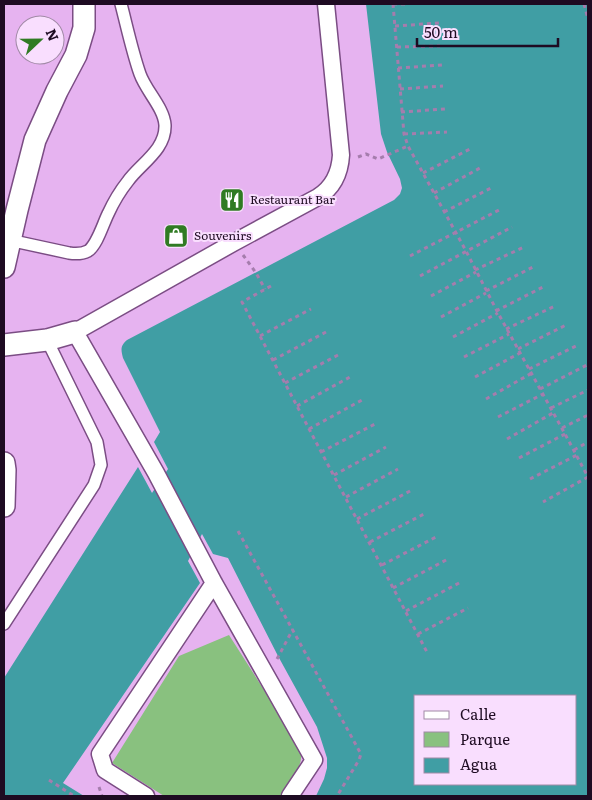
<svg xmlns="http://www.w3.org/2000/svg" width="592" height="800" font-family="Literata,serif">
<rect width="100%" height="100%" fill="#e6b3f0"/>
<path fill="#89c17f" d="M229 635 298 743C300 748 302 753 301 758 301 769 286 787 280 796H164L112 763 179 656Z"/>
<path fill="#409ea4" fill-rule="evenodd" d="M366 4H588V796H316L324 779 327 768V758L317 727 278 656 228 558 213 554 202 534 188 561 200 583 63 783 84 796H4V678L138 467 152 493 168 469 154 442 160 432 123 358C121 350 120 346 127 340L394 200 400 194 402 188 400 179 387 152 381 134ZM416 696H576V784H416Z"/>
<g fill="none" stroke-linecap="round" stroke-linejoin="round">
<defs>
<path id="service" d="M9 240 69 253C75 254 82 254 88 251 97 245 103 224 108 214 113 203 120 191 128 181 140 164 166 150 165 125 164 108 146 91 140 74 132 51 127 27 121 4
M4 624 94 485 101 465 97 442 47 340"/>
<path id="pedestrian" d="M146 796 105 770 100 754 214 583
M290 796 314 760 214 583 156 473 75 332 233 243 318 197C334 187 340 172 341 155L326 4"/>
<path id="minor" d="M4 267 17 210 35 140 57 91 76 55 84 28V4
M4 345 47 340 75 332
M4 463 5 470 4 506"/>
</defs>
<use href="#service" stroke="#7b4d84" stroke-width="14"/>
<use href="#pedestrian" stroke="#7b4d84" stroke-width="19"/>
<use href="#minor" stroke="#7b4d84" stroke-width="24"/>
<path stroke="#a57dad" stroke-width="3" stroke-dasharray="4 4" stroke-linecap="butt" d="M393 4 404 134 408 146 466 251 498 313 565 434 588 477 543 502
M393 4H407
M584 4 588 19
M395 26 439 23
M397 47 440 46
M398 68 442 65
M400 89 443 86
M401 112 445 109
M404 134 447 132
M358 157 366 154 378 159 408 146
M423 173 470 149
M434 193 480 168
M444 212 491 188
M243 255 256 273 265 289
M410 256 501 209
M475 270 524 247
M420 276 512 227
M271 286 242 302 428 654
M486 291 533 267
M431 296 476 272
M496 311 545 286
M441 317 486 293
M506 329 555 306
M260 336 311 309
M453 337 498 313
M518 349 566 325
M464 357 509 334
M273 360 326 332
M529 369 576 346
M475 377 520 353
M285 383 338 355
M540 389 587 365
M486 399 532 373
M297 406 350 377
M551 408 588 390
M498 417 543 394
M562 428 588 415
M309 429 362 400
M507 439 553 413
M574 450 588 442
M321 452 375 424
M519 458 565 434
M334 475 386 447
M530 479 577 455
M346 497 398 469
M357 519 412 490
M238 531 361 754 359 760 337 796
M370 542 424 514
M382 565 436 537
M393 588 448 559
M406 611 461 582
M418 634 468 608
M277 659 293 629
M49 780 74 796
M99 787 102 796"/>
<use href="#service" stroke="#fff" stroke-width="11"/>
<use href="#pedestrian" stroke="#fff" stroke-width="16"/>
<use href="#minor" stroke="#fff" stroke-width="21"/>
</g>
<defs>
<symbol id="restaurant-square" viewBox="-11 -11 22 22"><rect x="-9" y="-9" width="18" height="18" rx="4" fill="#307b23" stroke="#f9defe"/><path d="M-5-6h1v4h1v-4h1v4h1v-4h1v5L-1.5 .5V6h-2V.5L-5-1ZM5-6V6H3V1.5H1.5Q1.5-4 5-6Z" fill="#fff"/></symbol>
<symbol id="shop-square" viewBox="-11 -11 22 22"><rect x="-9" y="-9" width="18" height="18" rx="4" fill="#307b23" stroke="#f9defe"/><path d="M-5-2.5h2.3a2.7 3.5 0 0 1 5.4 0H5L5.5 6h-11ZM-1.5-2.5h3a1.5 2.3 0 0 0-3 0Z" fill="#fff"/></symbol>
</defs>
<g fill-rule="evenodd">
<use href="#restaurant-square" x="218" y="186" width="28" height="28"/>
<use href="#shop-square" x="162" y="222" width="28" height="28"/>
</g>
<g text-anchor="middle" stroke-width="4" stroke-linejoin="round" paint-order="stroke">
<g font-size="12" fill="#1e0b22" stroke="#f9defe" text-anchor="start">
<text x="250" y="204">Restaurant Bar</text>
<text x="194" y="240">Souvenirs</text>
</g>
</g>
<rect width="592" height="800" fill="none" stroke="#1e0b22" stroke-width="10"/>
<rect x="414" y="695" width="162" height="90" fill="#f9defe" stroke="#a18aa6"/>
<rect x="424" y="711" width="25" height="8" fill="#ffffff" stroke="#a18aa6"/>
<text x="460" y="720" font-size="15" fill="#1e0b22">Calle</text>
<rect x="424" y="732" width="25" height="15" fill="#89c17f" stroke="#a18aa6"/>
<text x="460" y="745" font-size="15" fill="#1e0b22">Parque</text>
<rect x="424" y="758" width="25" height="15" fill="#409ea4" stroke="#a18aa6"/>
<text x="460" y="770" font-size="15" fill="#1e0b22">Agua</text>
<g transform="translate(40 40) rotate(68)"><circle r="24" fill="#f9defe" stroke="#a18aa6"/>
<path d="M0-4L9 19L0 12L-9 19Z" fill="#307b23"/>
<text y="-8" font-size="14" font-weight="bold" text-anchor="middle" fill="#1e0b22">N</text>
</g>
<path d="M417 38v8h141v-8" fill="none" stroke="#1e0b22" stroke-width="2.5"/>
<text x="424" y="38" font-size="15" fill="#1e0b22" stroke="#f9defe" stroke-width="4" paint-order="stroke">50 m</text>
</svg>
